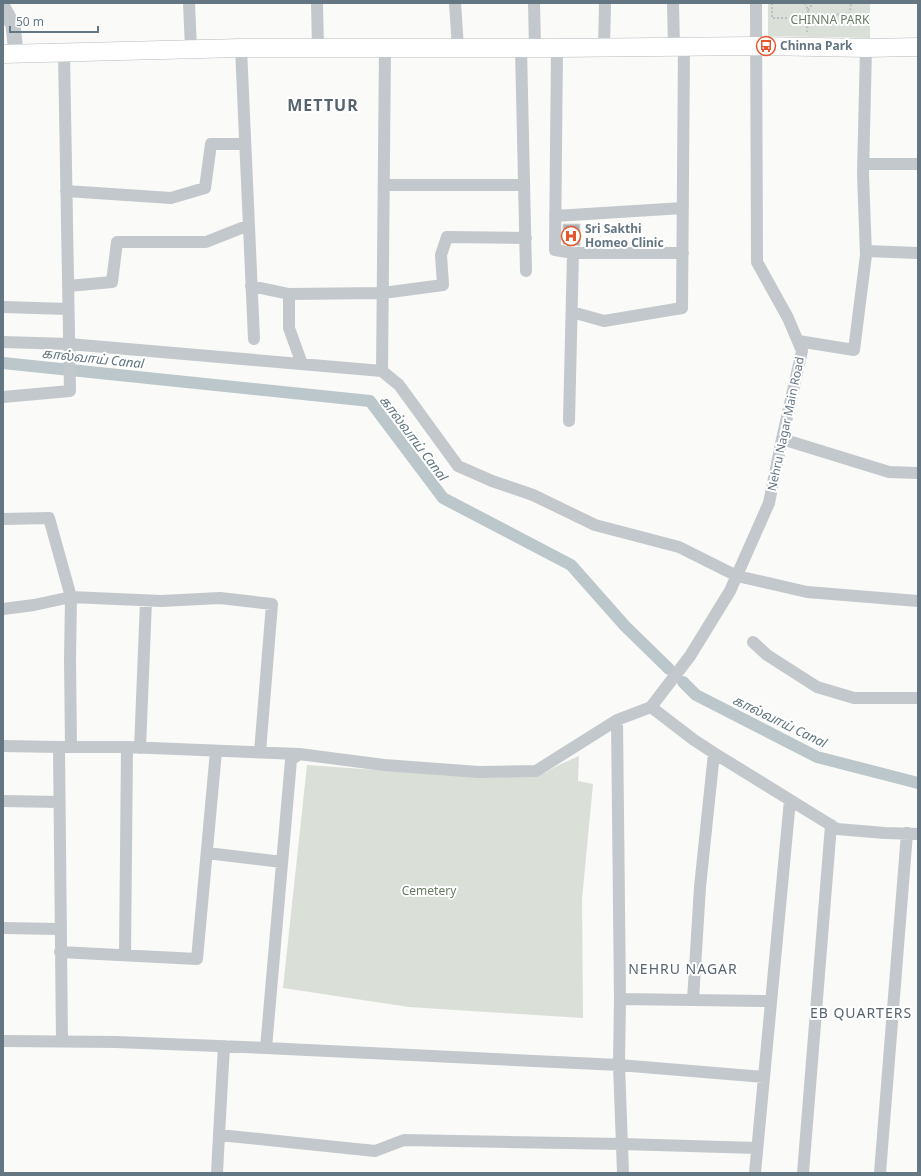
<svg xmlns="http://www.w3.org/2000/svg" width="921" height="1176" font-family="'Noto Sans','Noto Sans Tamil',sans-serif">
<rect width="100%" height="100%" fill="#fafaf8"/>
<path fill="#dadfd7" d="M768 3H870V38L768 36Z
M579 756 578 781 593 784 582 899 583 1018 409 1007 283 988 307 765 491 778 540 775 561 764Z"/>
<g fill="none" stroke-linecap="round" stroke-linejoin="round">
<path stroke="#bbc7cb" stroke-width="12" d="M3 363 370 401 443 498 571 565 625 626 669 669
M683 682 696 695 817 757 918 783"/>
</g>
<path fill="#aab3b9" stroke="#dcdcda" d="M563 224H580V246L563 244Z"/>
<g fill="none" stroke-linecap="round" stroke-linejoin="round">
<defs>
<path id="primary" d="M3 54 241 48H557L756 46 866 48 918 47"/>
</defs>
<use href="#primary" stroke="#b5babe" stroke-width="19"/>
<path stroke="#bbbfc2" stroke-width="2" stroke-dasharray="2 2" stroke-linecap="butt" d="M772 3V18H808L850 13 851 3
M805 3 808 10 807 32
M808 10 813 3"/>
<path stroke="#c3c8cc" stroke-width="12" d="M189 3 191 49
M317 3 318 48
M455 3 458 48
M534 3 535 48
M673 3 674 47
M241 48 254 339
M521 48 526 271
M557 48 555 250 573 253 569 421
M604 48 605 3
M863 164H918
M384 185H524
M66 191 171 198 205 188 211 144H245
M555 216 683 208
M866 251 918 253
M573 253H683
M68 286 112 282 117 242H206L249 225
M251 286 289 294V328L302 364
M289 294 383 293 443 285 441 255 447 237 526 238
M3 307 68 309
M572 312 604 321 682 308 684 47
M798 341 854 350 866 255 863 174 866 48
M3 342 69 344 382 371 399 385 458 466 492 481 533 495 595 525 679 547 737 576 807 592 918 601
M382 371 385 48
M3 397 70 391 64 53
M782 439 889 472 918 473
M3 519 49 518 71 597 34 605 3 609
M753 642 767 655 817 687 854 698H918
M651 707 690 656 730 591 769 503 782 439 802 351 788 318 757 262 756 3
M651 707 694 740 714 753 837 829 885 833 918 834
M617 720 620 999 619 1065 623 1173
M3 746 59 747
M71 747 70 659 71 597 161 601 220 598 272 604 260 752
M140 748 146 601
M3 801 59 802
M207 853 282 862
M3 928 60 929
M60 952 197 959 216 751
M125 955 127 747
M620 999 771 1001
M693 1000 700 887 714 753
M3 1041 116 1042 266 1048 291 760 299 754 384 765 479 772 536 771 617 720 651 707
M62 1042 59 747H127L299 754
M224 1046 219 1135 375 1151 404 1140 622 1144 757 1148
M266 1048 619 1065 764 1077
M217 1173 219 1135
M755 1173 790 800
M803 1173 831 825
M880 1173 907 833"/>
<path stroke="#c3c8cc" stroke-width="15" d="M3 7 13 25 16 53"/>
<use href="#primary" stroke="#fff" stroke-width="18"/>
</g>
<defs>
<symbol id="bus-ring" viewBox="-11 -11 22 22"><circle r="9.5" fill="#fff" stroke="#e4572e" stroke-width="1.5"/><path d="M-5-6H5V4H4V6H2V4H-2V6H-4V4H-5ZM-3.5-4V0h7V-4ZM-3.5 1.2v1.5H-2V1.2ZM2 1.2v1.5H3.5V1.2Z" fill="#e4572e"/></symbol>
<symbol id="hospital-ring" viewBox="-11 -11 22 22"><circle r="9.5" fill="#fff" stroke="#e4572e" stroke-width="1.5"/><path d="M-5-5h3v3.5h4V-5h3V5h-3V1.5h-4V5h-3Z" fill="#e4572e"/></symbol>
</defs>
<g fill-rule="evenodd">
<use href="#bus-ring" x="755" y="35" width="22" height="22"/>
<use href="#hospital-ring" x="560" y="225" width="22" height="22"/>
</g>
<g text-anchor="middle" stroke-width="4" stroke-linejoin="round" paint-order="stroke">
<g font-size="12" fill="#687a64" stroke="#fff">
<text x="830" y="24">CHINNA PARK</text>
<text x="429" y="895">Cemetery</text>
</g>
<g font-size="12" font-weight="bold" fill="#657683" stroke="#fff" text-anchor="start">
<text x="780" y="50">Chinna Park</text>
<text x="585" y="233">Sri Sakthi<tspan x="585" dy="14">Homeo Clinic</tspan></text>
</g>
<g font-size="12" fill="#657683" stroke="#fff">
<text transform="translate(786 424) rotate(-78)" y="4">Nehru Nagar Main Road</text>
</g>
<g font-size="13" font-style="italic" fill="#60757c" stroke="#fff">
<text transform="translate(93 358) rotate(6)" y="5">கால்வாய் Canal</text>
<text transform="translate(414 438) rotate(53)" y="5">கால்வாய் Canal</text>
<text transform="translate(780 721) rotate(26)" y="5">கால்வாய் Canal</text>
</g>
<g font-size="14" letter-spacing="1" fill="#57646e" stroke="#fff">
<text x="683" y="974">NEHRU NAGAR</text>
<text x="861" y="1018">EB QUARTERS</text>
</g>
<g font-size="16" font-weight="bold" letter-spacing="1" fill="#57646e" stroke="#fff">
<text x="323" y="111">METTUR</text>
</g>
</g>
<rect width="921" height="1176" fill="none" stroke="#657683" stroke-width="8"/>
<path d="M10 26v6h88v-6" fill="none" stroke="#657683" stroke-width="2"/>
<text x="16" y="26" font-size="12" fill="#657683" stroke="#ffffff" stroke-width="3" paint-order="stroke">50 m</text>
</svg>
